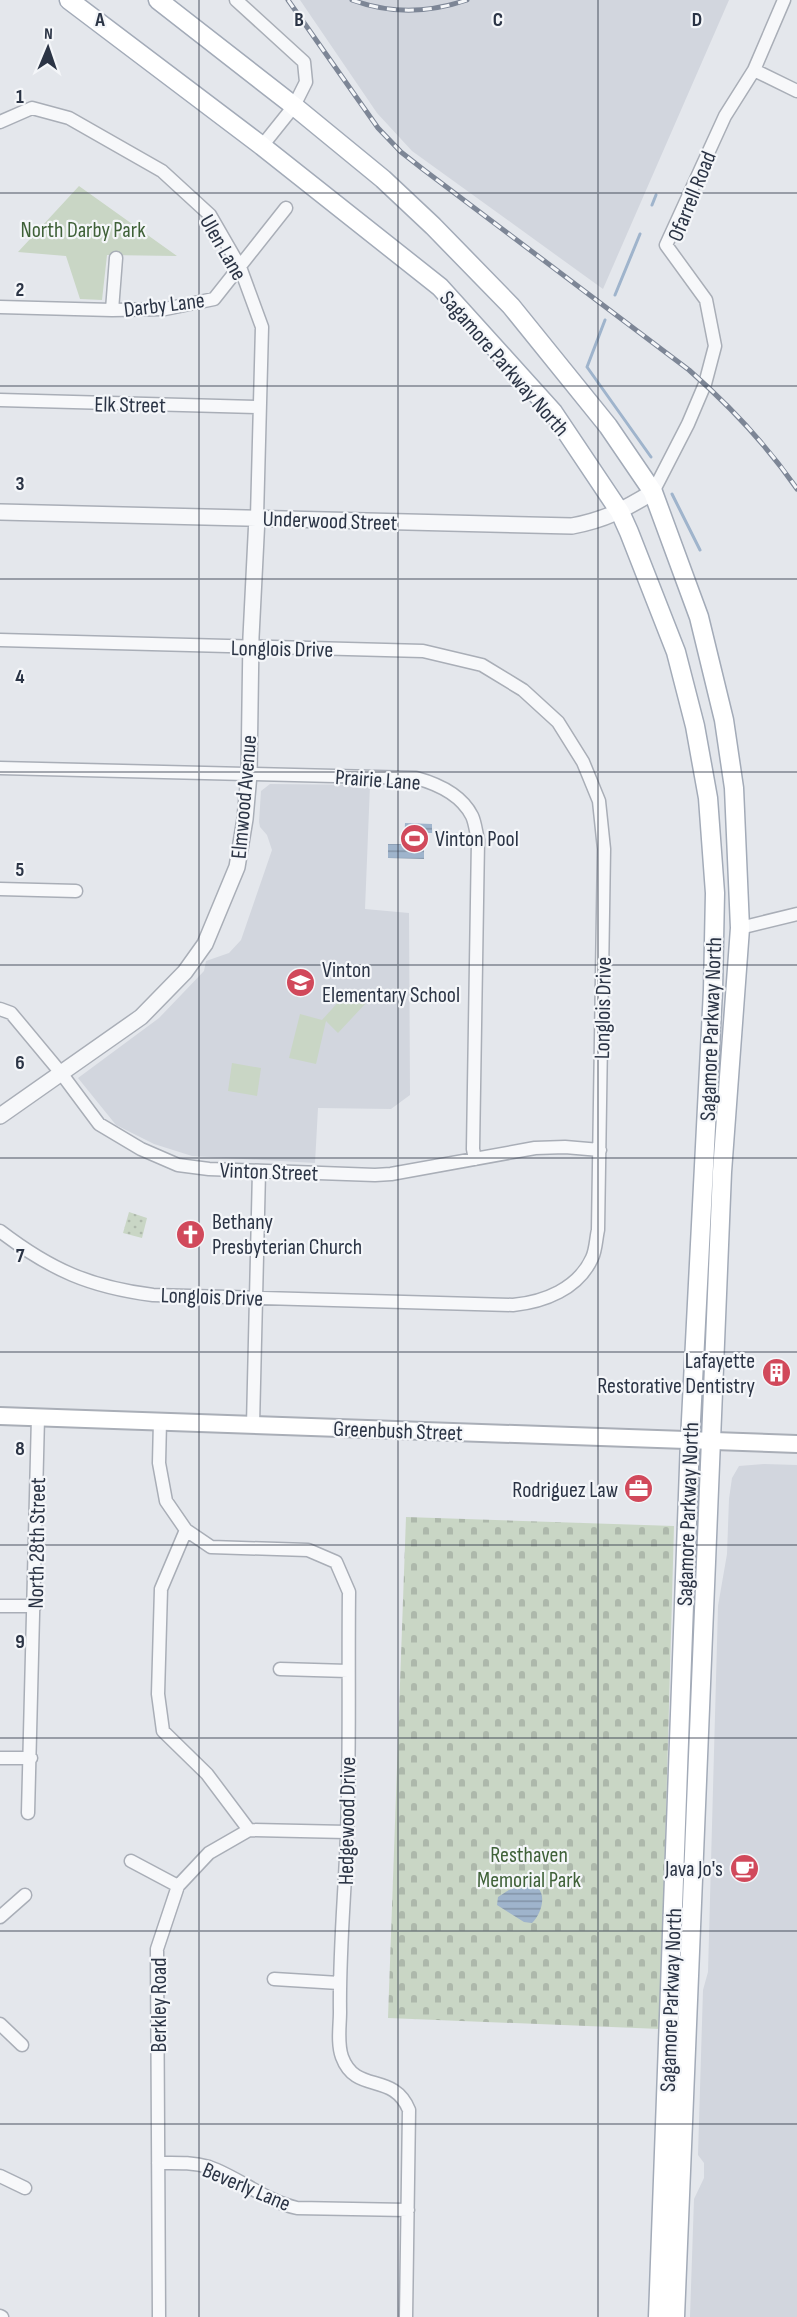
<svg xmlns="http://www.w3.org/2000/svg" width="797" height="2317" font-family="'Sofia Sans Condensed',sans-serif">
<defs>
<pattern id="cemetery-stones" width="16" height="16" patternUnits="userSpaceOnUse" patternTransform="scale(1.5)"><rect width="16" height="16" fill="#c9d6c5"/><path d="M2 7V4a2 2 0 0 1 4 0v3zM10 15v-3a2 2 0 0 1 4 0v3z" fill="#adb8ab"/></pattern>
<pattern id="garden-dots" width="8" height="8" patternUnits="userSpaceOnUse" patternTransform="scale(1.5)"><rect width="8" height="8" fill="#c9d6c5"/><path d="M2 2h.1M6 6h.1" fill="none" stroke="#adb8ab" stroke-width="1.8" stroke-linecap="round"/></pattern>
<pattern id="water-rules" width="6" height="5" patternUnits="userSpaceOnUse" patternTransform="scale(1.5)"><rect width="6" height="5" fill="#9fb4cc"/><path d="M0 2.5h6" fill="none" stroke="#8293a7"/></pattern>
</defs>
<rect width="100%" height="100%" fill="#e4e7ec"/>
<path fill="#d2d6de" d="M300 0H729L603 289 412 151 377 113Z
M270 784 370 785 365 909 409 913 410 1095 391 1109 318 1108 315 1163 192 1156 154 1144 116 1125 78 1078 159 1018 204 971 206 961 229 953 241 940 272 850 267 835 260 827 259 822 261 791Z
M764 1464 797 1465V2317H690L694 2199 704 2178V2163L698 2155 703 1990 708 1972 718 1606 727 1554 729 1499 732 1478 739 1466Z"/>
<path fill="url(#cemetery-stones)" d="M406 1517 674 1526 660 2029 388 2018Z"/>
<path fill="#c9d6c5" d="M79 186 177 256 107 255 102 300 80 299 66 256 18 252Z
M341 999 366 1003 338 1033 326 1021 316 1064 289 1058 300 1014 322 1020Z
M232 1063 261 1068 257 1096 228 1091Z"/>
<path fill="url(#garden-dots)" d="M129 1212 147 1218 142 1238 123 1233Z"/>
<path fill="url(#water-rules)" d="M405 823 432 824V833H424V859L388 858V844H404Z
M520 1883C526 1884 534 1883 538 1888 547 1897 540 1916 532 1923L524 1922 497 1905 498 1897Z"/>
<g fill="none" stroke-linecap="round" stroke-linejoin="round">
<path stroke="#9fb4cc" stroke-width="3" d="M652 205 656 195
M615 295 640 234
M605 320 587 367 651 457
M672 494 700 550"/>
<defs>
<path id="minor" d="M236 0 304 62 306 82 294 106 262 146
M754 70 797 91
M0 122 32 108 69 118 162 171 210 215 240 267 262 327 257 517
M0 307 112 310 165 309 214 299 286 208
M112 310 116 258
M0 400 259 407
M653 492 688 424 705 384 715 346 706 300 666 245 725 116 754 70 784 0
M0 640 423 651 482 665 523 690 558 722 583 762 599 801 604 849 598 1230C596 1238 596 1250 592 1258 578 1289 544 1302 513 1305L153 1295C90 1287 51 1270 0 1231
M0 768 416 778C438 784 461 794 472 816 475 822 476 832 478 840L473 1149 475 1159
M0 889 76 891
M740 928 797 914
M0 1009 11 1013 61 1073 99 1124 141 1149 178 1165 209 1169 375 1175 391 1174 535 1148 565 1147 600 1150
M160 1421 159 1463 166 1501 186 1530 211 1547 308 1550 336 1562 349 1592C348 1673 350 1754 347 1834 345 1893 339 1952 340 2012 340 2026 337 2043 342 2057 356 2095 393 2071 409 2110L406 2317
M253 1425 259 1171
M186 1530 161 1589 158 1694 163 1731 207 1774 249 1830
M0 1606H35
M280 1669 348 1671
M0 1758H31
M28 1813 38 1417
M131 1861 178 1886
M0 1917 25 1895
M274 1979 339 1983
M0 2024 22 2045
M158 2163C175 2163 192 2162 209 2167 240 2178 265 2201 297 2208L408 2210
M0 2176 25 2188
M0 2316 2 2317
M159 2317 157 1949 178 1886 209 1853 249 1830 347 1832"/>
<path id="tertiary" d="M0 512 572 526C605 520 625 509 653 492
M0 1116 141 1017 185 972 205 944 237 867 245 819 249 774 251 637 257 517"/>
<path id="secondary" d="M0 1416 797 1444"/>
<path id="primary" d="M69 0 262 146 440 287 553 412 620 512 629 532 676 652 695 726 708 798 715 893 713 990 690 1440 658 2317
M158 0 294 106 383 179 433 226 511 306 608 426 653 492 699 617 724 720 734 788 740 928 722 1172 675 2317"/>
</defs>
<use href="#minor" stroke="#a9aeb7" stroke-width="15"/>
<use href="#tertiary" stroke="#a9aeb7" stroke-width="18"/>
<use href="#secondary" stroke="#a9aeb7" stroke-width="20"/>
<use href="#primary" stroke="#a3abb8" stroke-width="21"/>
<use href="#minor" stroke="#f7f8fa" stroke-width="12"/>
<use href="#tertiary" stroke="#f7f8fa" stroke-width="15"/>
<use href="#secondary" stroke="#fff" stroke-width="16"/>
<use href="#primary" stroke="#fff" stroke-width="18"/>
<defs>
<path id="rail" d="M288 0 378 128 401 152 424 170 689 370C730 406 766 444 797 489
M352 0C390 14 429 13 467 0"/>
</defs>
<use href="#rail" stroke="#7d8696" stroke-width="5"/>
<use href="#rail" stroke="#f4f6f9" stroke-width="3" stroke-dasharray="9" stroke-linecap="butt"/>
</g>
<path fill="none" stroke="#2b3445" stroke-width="1.5" stroke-opacity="0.55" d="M199 0V2317M398 0V2317M598 0V2317M0 193H797M0 386H797M0 579H797M0 772H797M0 965H797M0 1158H797M0 1352H797M0 1545H797M0 1738H797M0 1931H797M0 2124H797"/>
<defs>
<symbol id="stadium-disc" viewBox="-11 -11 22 22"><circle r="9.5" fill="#d1495b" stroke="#f4f6f9"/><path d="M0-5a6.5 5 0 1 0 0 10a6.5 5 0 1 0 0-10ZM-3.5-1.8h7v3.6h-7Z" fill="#fff"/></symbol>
<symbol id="school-disc" viewBox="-11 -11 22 22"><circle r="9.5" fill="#d1495b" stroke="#f4f6f9"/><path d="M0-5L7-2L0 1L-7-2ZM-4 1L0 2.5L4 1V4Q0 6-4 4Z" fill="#fff"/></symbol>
<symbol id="church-disc" viewBox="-11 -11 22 22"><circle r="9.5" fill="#d1495b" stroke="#f4f6f9"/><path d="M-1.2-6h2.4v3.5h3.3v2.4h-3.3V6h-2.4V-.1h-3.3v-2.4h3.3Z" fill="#fff"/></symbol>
<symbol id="building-disc" viewBox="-11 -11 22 22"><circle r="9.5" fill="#d1495b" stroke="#f4f6f9"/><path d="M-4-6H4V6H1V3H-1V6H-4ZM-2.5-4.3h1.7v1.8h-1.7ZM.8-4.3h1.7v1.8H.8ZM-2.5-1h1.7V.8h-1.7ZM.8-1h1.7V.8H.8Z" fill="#fff"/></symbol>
<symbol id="office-disc" viewBox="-11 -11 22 22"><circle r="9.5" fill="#d1495b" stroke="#f4f6f9"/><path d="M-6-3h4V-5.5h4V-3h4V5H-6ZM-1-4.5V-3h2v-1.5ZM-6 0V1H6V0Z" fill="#fff"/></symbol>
<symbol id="cafe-disc" viewBox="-11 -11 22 22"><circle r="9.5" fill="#d1495b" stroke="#f4f6f9"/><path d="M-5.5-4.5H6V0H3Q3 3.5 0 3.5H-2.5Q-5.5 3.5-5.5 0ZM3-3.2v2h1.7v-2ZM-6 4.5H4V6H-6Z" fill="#fff"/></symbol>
</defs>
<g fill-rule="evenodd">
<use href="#stadium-disc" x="398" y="822" width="33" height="33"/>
<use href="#school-disc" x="284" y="966" width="33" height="33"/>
<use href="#church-disc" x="174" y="1218" width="33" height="33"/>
<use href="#building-disc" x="760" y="1356" width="33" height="33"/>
<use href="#office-disc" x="622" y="1472" width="33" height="33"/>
<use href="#cafe-disc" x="728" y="1852" width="33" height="33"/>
</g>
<g text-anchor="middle" stroke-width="4.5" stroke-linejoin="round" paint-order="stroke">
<g font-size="22" fill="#2b3445" stroke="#f4f6f9">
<text transform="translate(691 196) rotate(-68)" y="8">Ofarrell Road</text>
<text transform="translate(224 247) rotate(60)" y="8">Ulen Lane</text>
<text transform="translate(164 304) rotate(-7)" y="8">Darby Lane</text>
<text transform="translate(505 363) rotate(49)" y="8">Sagamore Parkway North</text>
<text transform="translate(130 404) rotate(1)" y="8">Elk Street</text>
<text transform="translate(330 520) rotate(2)" y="8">Underwood Street</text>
<text transform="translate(282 648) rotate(1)" y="8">Longlois Drive</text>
<text transform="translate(378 779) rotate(4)" y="8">Prairie Lane</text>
<text transform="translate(243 797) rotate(-85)" y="8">Elmwood Avenue</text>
<text transform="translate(602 1008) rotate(-89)" y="8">Longlois Drive</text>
<text transform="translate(710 1029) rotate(-88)" y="8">Sagamore Parkway North</text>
<text transform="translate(269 1171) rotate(2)" y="8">Vinton Street</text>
<text transform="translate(212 1296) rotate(2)" y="8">Longlois Drive</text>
<text transform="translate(398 1430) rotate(2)" y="8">Greenbush Street</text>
<text transform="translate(687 1514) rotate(-88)" y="8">Sagamore Parkway North</text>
<text transform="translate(36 1543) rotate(-89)" y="8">North 28th Street</text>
<text transform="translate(346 1821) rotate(-89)" y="8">Hedgewood Drive</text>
<text transform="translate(670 2000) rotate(-88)" y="8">Sagamore Parkway North</text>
<text transform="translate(158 2005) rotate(-90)" y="8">Berkley Road</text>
<text transform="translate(247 2186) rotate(23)" y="8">Beverly Lane</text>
</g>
<g font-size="22" fill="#3f6138" stroke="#f4f6f9">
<text x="83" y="237">North Darby Park</text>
<text x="529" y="1862">Resthaven<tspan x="529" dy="25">Memorial Park</tspan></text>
</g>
<g font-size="22" fill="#2b3445" stroke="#f4f6f9" text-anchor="start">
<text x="435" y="846">Vinton Pool</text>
<text x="322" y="977">Vinton<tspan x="322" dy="25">Elementary School</tspan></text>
<text x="212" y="1229">Bethany<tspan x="212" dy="25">Presbyterian Church</tspan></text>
<text x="755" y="1368" text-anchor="end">Lafayette<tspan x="755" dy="25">Restorative Dentistry</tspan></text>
<text x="618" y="1497" text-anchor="end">Rodriguez Law</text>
<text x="723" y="1876" text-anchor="end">Java Jo's</text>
</g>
</g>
<g font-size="20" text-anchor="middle" font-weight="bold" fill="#2b3445" stroke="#f4f6f9" stroke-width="4.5" stroke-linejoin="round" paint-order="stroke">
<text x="100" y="26">A</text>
<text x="299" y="26">B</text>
<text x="498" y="26">C</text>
<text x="697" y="26">D</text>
<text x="20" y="103">1</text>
<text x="20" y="296">2</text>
<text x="20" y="490">3</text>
<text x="20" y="683">4</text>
<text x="20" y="876">5</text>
<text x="20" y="1069">6</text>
<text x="20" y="1262">7</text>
<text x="20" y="1455">8</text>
<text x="20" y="1648">9</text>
</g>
<g transform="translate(48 48) rotate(2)" stroke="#f4f6f9" stroke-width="4.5" paint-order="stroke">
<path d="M0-4.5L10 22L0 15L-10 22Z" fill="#2b3445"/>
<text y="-9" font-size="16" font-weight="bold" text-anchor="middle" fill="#2b3445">N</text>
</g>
</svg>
